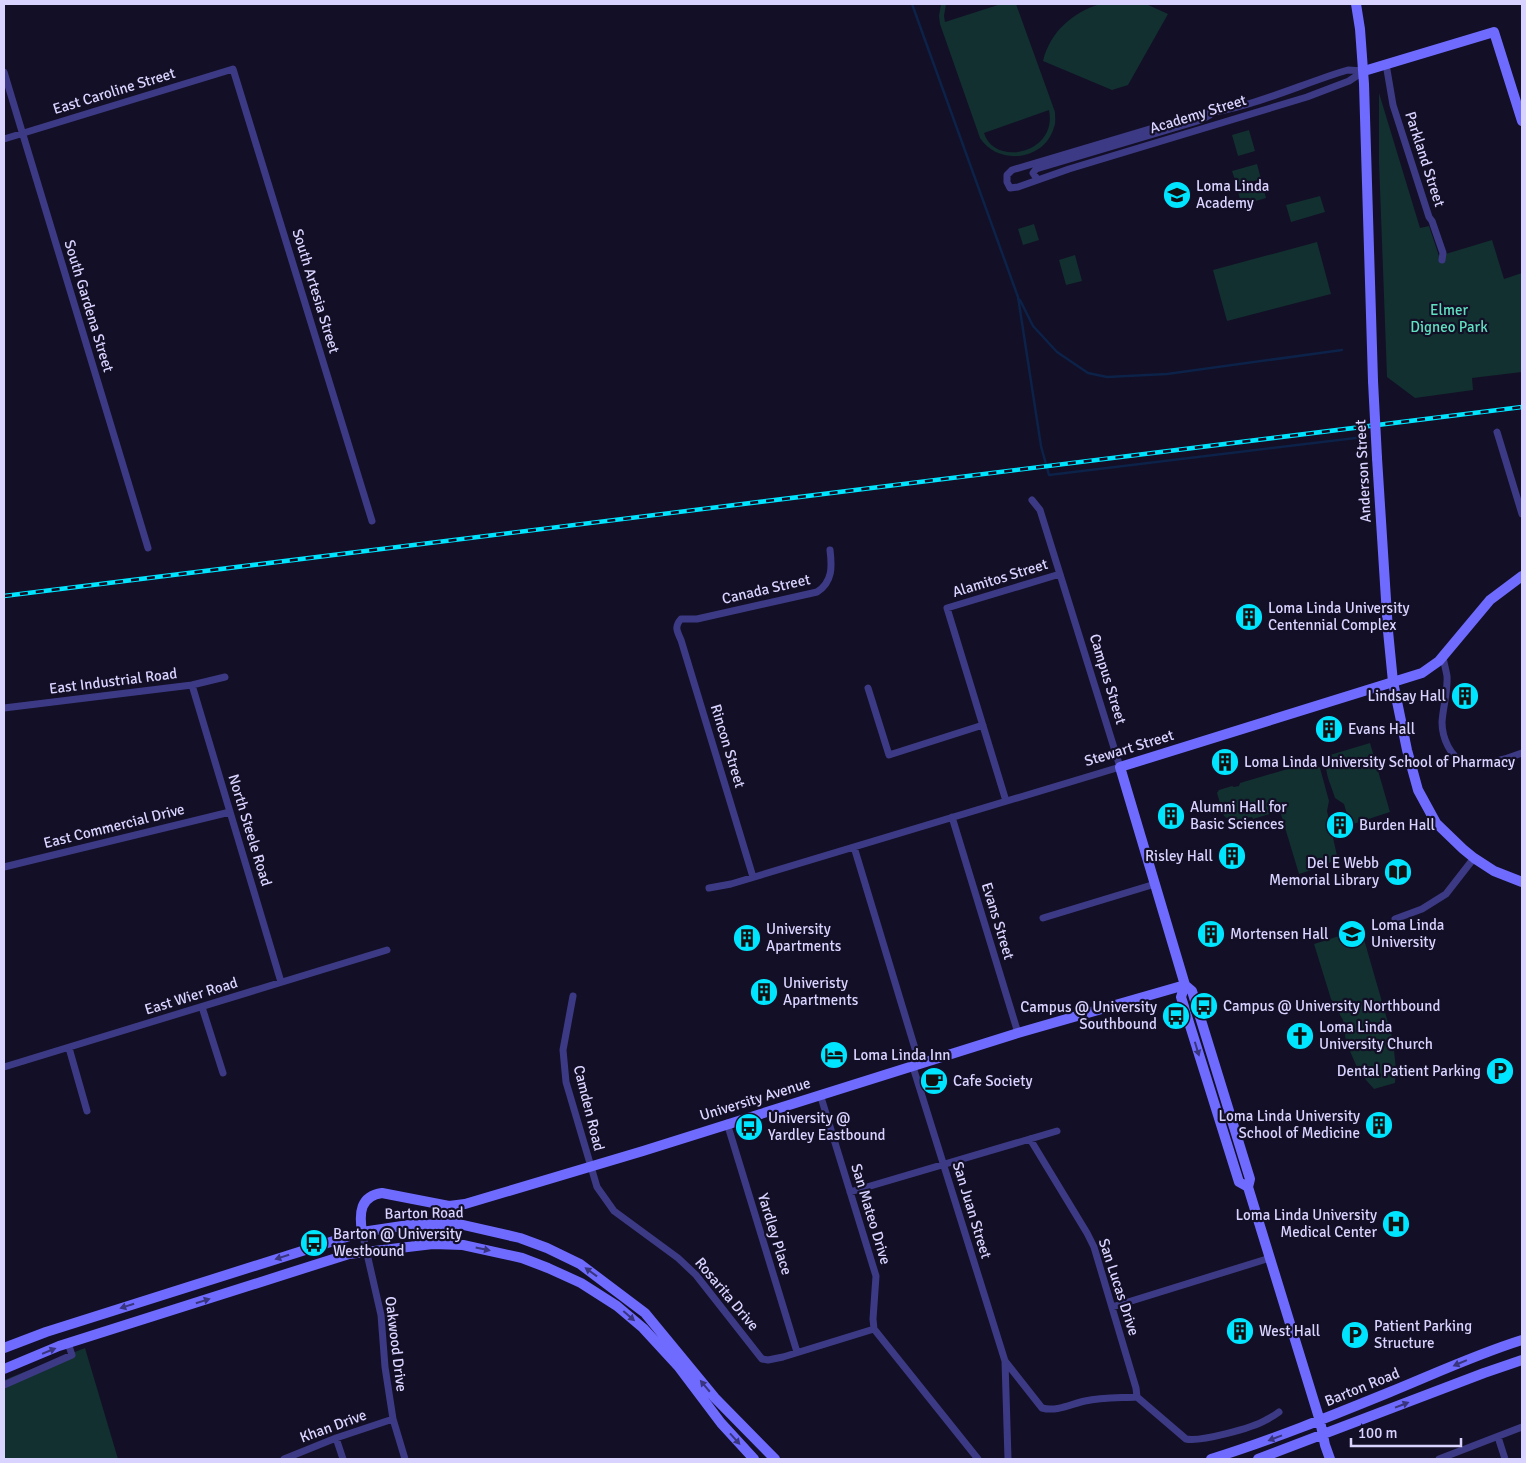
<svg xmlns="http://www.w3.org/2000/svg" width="1526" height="1463" font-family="Signika,sans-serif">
<rect width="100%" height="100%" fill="#130f26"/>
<path fill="#12302f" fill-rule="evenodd" d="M941 4H946L944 16 945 22 1001 4H1016L1055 112C1055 117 1056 123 1054 127 1045 161 998 166 980 138L940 24 939 16ZM1049 110C1058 154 994 167 984 133Z
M1100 4H1146L1168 14 1128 85 1112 90 1043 61C1050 32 1073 12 1100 4Z
M1379 93 1420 228 1429 226 1439 256 1492 240 1504 279 1522 273V372L1472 378 1473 390 1415 398 1387 377 1379 162Z
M1249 130 1255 151 1238 156 1232 135Z
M1257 164 1261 179 1237 186 1232 171Z
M1262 182 1266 198 1242 205 1237 189Z
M1320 196 1325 212 1291 222 1286 205Z
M1034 224 1039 240 1023 245 1018 229Z
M1317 242 1331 294 1227 321 1213 270Z
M1075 255 1082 281 1066 285 1059 260Z
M1370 743 1390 812 1350 825 1344 804 1335 798C1332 786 1320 766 1330 755Z
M1311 762 1316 764 1320 768 1329 801 1327 811 1338 860 1315 867V869L1299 874 1280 811 1253 819 1252 817 1231 821 1224 816 1217 793 1219 790 1232 786 1234 787 1239 786 1240 783Z
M1361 929 1393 1040 1396 1070 1395 1083 1374 1089 1366 1080 1356 1065 1346 1042 1343 1020 1331 999 1314 944Z
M85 1348 118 1459H4V1380Z"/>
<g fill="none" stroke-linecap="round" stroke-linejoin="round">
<path stroke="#0c2248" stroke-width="2.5" d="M912 4 1018 297 1041 446 1049 475 1364 437
M1020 300 1033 326 1057 352 1088 373 1107 377 1167 374 1342 350"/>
<path stroke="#3d3a85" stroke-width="7" d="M1386 64 1393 105 1429 217 1432 221 1443 253 1442 260
M1348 70 1364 71 1349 81 1307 97 1069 169 1018 187 1010 188 1007 182V175L1012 170 1200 114C1250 109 1300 84 1348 70Z
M4 72 148 548
M4 139 233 69 372 521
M1037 179 1033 173 1036 169 1201 120 1210 115
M1497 432 1522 514
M1443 657C1444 663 1446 670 1447 676 1448 691 1443 707 1442 722 1442 737 1450 758 1466 763 1479 768 1509 758 1522 753
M192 685 281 982
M868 688 889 755 983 725
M4 708 192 685 225 677
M1006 801 947 608 1060 574
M952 817 1018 1033
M854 847 920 1065
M4 867 230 812
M753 877 681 640C677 631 674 627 681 619H697L817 592C833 582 832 566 830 550
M709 888 731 884 1120 767 1040 510 1032 500
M1043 918 1155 884
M1395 919 1422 909 1446 894 1474 858
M573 996 563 1050 566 1082 597 1187 614 1211 678 1258 696 1275 762 1359 768 1360 783 1357 874 1329
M202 1007 223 1073
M69 1048 87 1111
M4 1067 387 950
M913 1067 1005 1361 1008 1459
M820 1094 876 1276 873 1319 874 1329 978 1459
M727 1123 797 1352
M1030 1139 1087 1233 1094 1247 1136 1388 1137 1397
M850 1192 1057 1131
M362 1232 381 1315 385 1367 393 1419 405 1459
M1112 1307 1270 1258
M1005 1361 1042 1408C1057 1412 1071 1404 1085 1401 1102 1397 1120 1398 1137 1397L1186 1439C1201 1442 1252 1428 1266 1420 1270 1418 1275 1415 1279 1412
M4 1385 72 1355 68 1343
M1498 1437 1505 1459
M336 1438 343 1459
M284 1459 336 1438 393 1419
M1439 1459 1522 1427"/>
<path stroke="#6f6bff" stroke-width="10" d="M1356 4 1360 29 1364 84 1373 381
M1364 71 1494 32 1522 121
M1377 458 1388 631 1393 682 1407 750 1418 790 1436 823 1463 849 1474 858 1494 871 1522 882
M1185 985 1192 991 1250 1179 1248 1187 1320 1421 1325 1445 1330 1459
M1248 1187 1239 1182 1181 997 1185 985 1120 767 1422 673 1439 661 1490 600 1522 576
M362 1232C359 1213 360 1196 382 1193L449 1206 465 1204 643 1151 1018 1033 1185 985
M4 1348 46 1332 362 1232 409 1225 459 1224 520 1238 547 1248 580 1264 645 1313 715 1398 775 1459
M4 1369 59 1346 349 1254 433 1244 463 1245 522 1258 548 1268 581 1283 617 1306 643 1328 678 1366 721 1423 754 1459
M1211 1459C1272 1440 1331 1416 1390 1392 1434 1374 1477 1354 1522 1340
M1258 1459 1484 1373 1522 1360"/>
<defs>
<path id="rail" d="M4 596 1522 407"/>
</defs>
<use href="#rail" stroke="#00e5ff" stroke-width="4.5"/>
<use href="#rail" stroke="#130f26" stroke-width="2.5" stroke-dasharray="8" stroke-linecap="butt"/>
<path stroke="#6f6bff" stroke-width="10" d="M1373 381 1377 458"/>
</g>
<defs><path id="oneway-solid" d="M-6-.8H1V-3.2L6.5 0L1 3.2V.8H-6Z" transform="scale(1.25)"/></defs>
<g fill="#38347d">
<use href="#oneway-solid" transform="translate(1197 1049) rotate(73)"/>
<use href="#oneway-solid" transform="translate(483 1249) rotate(12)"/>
<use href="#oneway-solid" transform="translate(282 1257) rotate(162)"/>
<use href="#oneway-solid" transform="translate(591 1272) rotate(-144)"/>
<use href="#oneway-solid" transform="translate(203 1301) rotate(-17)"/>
<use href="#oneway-solid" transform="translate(127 1306) rotate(162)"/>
<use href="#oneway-solid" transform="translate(629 1316) rotate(41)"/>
<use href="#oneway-solid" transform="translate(49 1351) rotate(-22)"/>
<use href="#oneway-solid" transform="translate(1460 1363) rotate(157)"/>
<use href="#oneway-solid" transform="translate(705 1386) rotate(-130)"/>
<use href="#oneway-solid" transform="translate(1402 1405) rotate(-21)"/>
<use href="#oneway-solid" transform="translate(1275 1438) rotate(159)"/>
<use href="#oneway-solid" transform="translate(735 1439) rotate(48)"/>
</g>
<defs>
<symbol id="school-disc" viewBox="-11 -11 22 22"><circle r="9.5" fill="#00e5ff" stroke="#130f26"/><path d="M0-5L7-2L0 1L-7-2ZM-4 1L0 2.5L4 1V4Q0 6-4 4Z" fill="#111"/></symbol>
<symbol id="building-disc" viewBox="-11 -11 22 22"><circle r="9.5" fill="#00e5ff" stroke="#130f26"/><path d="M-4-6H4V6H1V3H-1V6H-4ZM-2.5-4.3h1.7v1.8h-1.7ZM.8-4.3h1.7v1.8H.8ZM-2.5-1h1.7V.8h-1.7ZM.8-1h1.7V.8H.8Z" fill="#111"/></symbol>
<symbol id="library-disc" viewBox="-11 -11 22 22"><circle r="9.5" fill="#00e5ff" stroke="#130f26"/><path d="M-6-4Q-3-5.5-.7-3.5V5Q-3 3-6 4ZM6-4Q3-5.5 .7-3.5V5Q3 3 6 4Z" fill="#111"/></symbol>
<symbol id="university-disc" viewBox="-11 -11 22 22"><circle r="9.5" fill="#00e5ff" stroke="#130f26"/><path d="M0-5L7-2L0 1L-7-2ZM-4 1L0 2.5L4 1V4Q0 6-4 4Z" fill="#111"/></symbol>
<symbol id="bus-disc" viewBox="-11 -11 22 22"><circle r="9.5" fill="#00e5ff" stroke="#130f26"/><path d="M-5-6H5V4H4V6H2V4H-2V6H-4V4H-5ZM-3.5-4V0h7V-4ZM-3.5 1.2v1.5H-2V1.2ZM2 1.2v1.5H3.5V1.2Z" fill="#111"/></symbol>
<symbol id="church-disc" viewBox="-11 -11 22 22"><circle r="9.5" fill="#00e5ff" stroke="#130f26"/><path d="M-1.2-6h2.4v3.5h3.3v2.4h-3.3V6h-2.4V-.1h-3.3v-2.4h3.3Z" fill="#111"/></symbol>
<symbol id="hotel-disc" viewBox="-11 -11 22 22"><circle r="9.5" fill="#00e5ff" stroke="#130f26"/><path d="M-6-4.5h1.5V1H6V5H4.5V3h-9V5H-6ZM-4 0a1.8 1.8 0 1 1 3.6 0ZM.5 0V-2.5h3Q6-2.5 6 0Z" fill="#111"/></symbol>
<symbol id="parking-disc" viewBox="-11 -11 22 22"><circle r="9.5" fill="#00e5ff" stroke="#130f26"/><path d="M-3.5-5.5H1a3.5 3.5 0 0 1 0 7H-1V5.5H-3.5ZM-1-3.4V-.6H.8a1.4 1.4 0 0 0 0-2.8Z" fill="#111"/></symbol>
<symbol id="cafe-disc" viewBox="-11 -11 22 22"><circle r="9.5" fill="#00e5ff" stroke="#130f26"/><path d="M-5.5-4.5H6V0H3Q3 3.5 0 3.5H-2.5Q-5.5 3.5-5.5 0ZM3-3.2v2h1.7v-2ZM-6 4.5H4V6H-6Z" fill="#111"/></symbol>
<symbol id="hospital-disc" viewBox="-11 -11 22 22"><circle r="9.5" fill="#00e5ff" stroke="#130f26"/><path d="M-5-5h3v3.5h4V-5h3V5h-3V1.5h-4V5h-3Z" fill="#111"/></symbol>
</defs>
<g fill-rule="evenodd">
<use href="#school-disc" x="1161" y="179" width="32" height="32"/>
<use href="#building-disc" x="1233" y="601" width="32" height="32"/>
<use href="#building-disc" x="1449" y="680" width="32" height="32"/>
<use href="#building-disc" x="1313" y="713" width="32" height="32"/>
<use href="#building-disc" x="1209" y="746" width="32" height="32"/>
<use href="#building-disc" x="1155" y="800" width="32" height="32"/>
<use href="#building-disc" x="1324" y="809" width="32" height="32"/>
<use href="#building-disc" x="1216" y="840" width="32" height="32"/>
<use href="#library-disc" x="1382" y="856" width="32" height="32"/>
<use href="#building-disc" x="1195" y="918" width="32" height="32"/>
<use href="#university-disc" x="1336" y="918" width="32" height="32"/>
<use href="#building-disc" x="731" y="922" width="32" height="32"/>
<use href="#building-disc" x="748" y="976" width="32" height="32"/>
<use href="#bus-disc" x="1188" y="990" width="32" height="32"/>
<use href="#bus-disc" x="1160" y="1000" width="32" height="32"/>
<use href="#church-disc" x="1284" y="1020" width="32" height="32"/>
<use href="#hotel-disc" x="818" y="1039" width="32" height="32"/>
<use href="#parking-disc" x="1484" y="1055" width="32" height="32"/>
<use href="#cafe-disc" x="918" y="1065" width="32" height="32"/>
<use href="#building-disc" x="1363" y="1109" width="32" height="32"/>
<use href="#bus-disc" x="733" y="1111" width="32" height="32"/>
<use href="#hospital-disc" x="1380" y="1208" width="32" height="32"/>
<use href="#bus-disc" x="298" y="1227" width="32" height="32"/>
<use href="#building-disc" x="1224" y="1315" width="32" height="32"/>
<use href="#parking-disc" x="1339" y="1319" width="32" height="32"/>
</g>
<g text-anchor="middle" stroke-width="4.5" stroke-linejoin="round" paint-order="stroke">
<g font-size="15" fill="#d9d4ff" stroke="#130f26">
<text transform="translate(114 91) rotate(-17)" y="5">East Caroline Street</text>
<text transform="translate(1198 114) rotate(-17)" y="5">Academy Street</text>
<text transform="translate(1425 159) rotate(72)" y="5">Parkland Street</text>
<text transform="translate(316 291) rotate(73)" y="5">South Artesia Street</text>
<text transform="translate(89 306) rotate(73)" y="5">South Gardena Street</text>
<text transform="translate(1363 471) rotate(-93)" y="5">Anderson Street</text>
<text transform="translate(1000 578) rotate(-17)" y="5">Alamitos Street</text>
<text transform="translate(766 589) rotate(-13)" y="5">Canada Street</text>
<text transform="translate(1108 679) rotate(73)" y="5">Campus Street</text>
<text transform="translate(113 681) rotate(-7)" y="5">East Industrial Road</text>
<text transform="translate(728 746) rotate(73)" y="5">Rincon Street</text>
<text transform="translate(1129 748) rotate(-17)" y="5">Stewart Street</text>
<text transform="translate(114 826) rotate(-14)" y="5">East Commercial Drive</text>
<text transform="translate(250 830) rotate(73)" y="5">North Steele Road</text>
<text transform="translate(998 921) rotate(73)" y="5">Evans Street</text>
<text transform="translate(191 996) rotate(-17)" y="5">East Wier Road</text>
<text transform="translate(755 1099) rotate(-17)" y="5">University Avenue</text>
<text transform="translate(589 1108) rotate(76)" y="5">Camden Road</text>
<text transform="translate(972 1210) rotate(73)" y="5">San Juan Street</text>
<text transform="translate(424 1213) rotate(-1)" y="5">Barton Road</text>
<text transform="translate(871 1214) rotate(73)" y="5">San Mateo Drive</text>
<text transform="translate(775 1234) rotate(73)" y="5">Yardley Place</text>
<text transform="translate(1119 1287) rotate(72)" y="5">San Lucas Drive</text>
<text transform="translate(727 1294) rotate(50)" y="5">Rosarita Drive</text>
<text transform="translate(396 1344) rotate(83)" y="5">Oakwood Drive</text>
<text transform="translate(1362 1387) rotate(-22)" y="5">Barton Road</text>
<text transform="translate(333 1426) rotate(-20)" y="5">Khan Drive</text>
</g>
<g font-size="15" fill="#d9d4ff" stroke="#130f26" text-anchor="start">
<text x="1196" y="191">Loma Linda<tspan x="1196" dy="17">Academy</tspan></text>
<text x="1268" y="613">Loma Linda University<tspan x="1268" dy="17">Centennial Complex</tspan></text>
<text x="1446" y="701" text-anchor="end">Lindsay Hall</text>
<text x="1348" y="734">Evans Hall</text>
<text x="1244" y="767">Loma Linda University School of Pharmacy</text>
<text x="1190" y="812">Alumni Hall for<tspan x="1190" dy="17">Basic Sciences</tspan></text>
<text x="1359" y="830">Burden Hall</text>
<text x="1213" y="861" text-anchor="end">Risley Hall</text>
<text x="1379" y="868" text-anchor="end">Del E Webb<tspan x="1379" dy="17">Memorial Library</tspan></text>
<text x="1371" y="930">Loma Linda<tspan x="1371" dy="17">University</tspan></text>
<text x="766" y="934">University<tspan x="766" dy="17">Apartments</tspan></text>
<text x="1230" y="939">Mortensen Hall</text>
<text x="783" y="988">Univeristy<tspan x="783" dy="17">Apartments</tspan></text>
<text x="1223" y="1011">Campus @ University Northbound</text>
<text x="1157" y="1012" text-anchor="end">Campus @ University<tspan x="1157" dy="17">Southbound</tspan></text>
<text x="1319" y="1032">Loma Linda<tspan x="1319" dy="17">University Church</tspan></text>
<text x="853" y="1060">Loma Linda Inn</text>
<text x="1481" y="1076" text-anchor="end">Dental Patient Parking</text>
<text x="953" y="1086">Cafe Society</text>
<text x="1360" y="1121" text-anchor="end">Loma Linda University<tspan x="1360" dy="17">School of Medicine</tspan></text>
<text x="768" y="1123">University @<tspan x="768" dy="17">Yardley Eastbound</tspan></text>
<text x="1377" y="1220" text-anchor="end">Loma Linda University<tspan x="1377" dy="17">Medical Center</tspan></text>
<text x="333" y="1239">Barton @ University<tspan x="333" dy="17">Westbound</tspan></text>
<text x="1374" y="1331">Patient Parking<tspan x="1374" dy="17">Structure</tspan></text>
<text x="1259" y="1336">West Hall</text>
</g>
<g font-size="15" fill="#5fe0c0" stroke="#130f26">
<text x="1449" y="315">Elmer<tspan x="1449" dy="17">Digneo Park</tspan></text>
</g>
</g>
<rect width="1526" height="1463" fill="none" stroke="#d9d4ff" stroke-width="10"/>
<path d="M1351 1438v8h110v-8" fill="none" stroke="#d9d4ff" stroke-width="2.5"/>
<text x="1358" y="1438" font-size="15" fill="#d9d4ff" stroke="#130f26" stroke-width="4" paint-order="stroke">100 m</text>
</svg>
